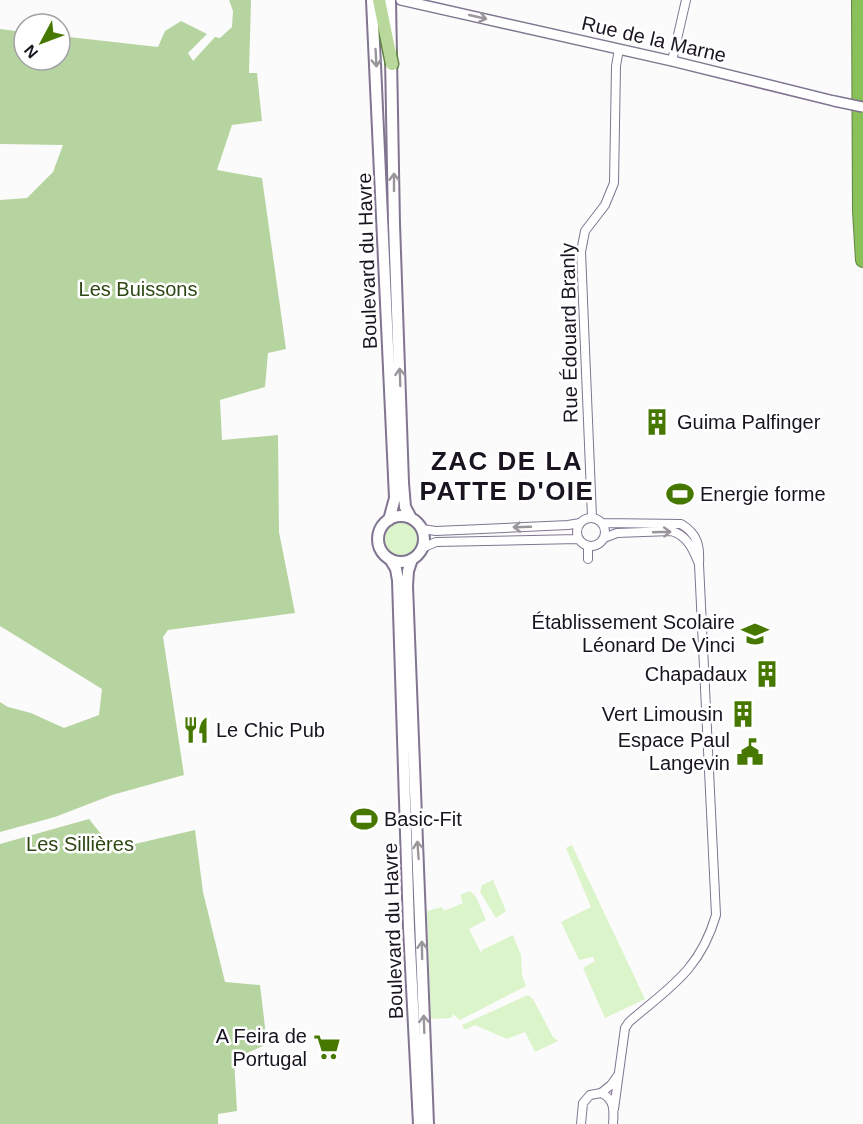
<svg xmlns="http://www.w3.org/2000/svg" width="863" height="1124" font-family="Arial,sans-serif">
<rect width="100%" height="100%" fill="#fbfbfb"/>
<path fill="#dcf4ca" d="M383 539a18 18 0 1 1 36 0a18 18 0 1 1-36 0Z
M572 845 645 999 605 1018 583 968 595 961 593 957 579 960 561 922 591 907 566 848Z
M493 880 506 911 496 918 480 892 482 885Z
M470 891 476 897 486 920 469 929 481 953 482 950 513 935 521 955 522 975 526 986 460 1020 453 1014 451 1018 431 1019 427 911 442 907 444 911 463 903 460 895Z
M528 995 533 999 553 1037 558 1041 535 1052 525 1032 507 1039 475 1025 465 1030 462 1025Z"/>
<path fill="#b6d49f" d="M229 0H251L249 73H257L262 121 232 125 217 170 262 178 286 349 268 353 265 387 220 400 222 440 278 435 279 532 295 613 168 630 163 637 184 775 112 795 55 817 0 832V702L8 707 31 713 64 728 99 715 102 689 0 626V200L27 198 53 172 63 145 0 144V29L24 32V60H60V36L158 47 165 31 181 21 207 34 188 53 193 61 215 37 220 38 232 27 233 11Z
M89 819 113 849 195 830 203 892 225 982 260 985 267 1044 234 1059 237 1111 218 1114V1124H0V844Z"/>
<g fill="none" stroke-linecap="round" stroke-linejoin="round">
<defs>
<path id="minor" d="M672 61 686 0
M592 517 581 252 585 231 605 205 614 183 616 66 619 49
M577 532a14 14 0 1 1 28 0a14 14 0 1 1-28 0Z
M603 523 681 524C698 534 700 546 699 564 693 549 687 535 671 531L617 533 604 538
M422 529 436 531 568 525 580 523
M588 546V559
M422 548 436 542 578 539
M601 1093 611 1085 618 1075
M614 1109 625 1028 629 1022C670 987 700 970 716 915L699 564
M581 1124 583 1103 590 1095 601 1093C615 1099 614 1111 613 1124"/>
<path id="tertiary" d="M401 0 672 61 834 101"/>
<path id="secondary" d="M372 0 395 498 389 520
M390 0 394 224 403 483 405 507 411 518
M378 539a23 23 0 1 1 46 0a23 23 0 1 1-46 0Z
M390 559 396 569 398 580 409 928 419 1124
M412 559 408 571 407 586 428 1124"/>
<path id="primary" d="M379 0 392 64"/>
<path id="motorway" d="M859 0 860 211 863 260"/>
</defs>
<use href="#minor" stroke="#817591" stroke-width="10"/>
<use href="#tertiary" stroke="#817591" stroke-width="12"/>
<use href="#secondary" stroke="#817591" stroke-width="14"/>
<use href="#primary" stroke="#628444" stroke-width="15"/>
<use href="#motorway" stroke="#628444" stroke-width="16"/>
<use href="#minor" stroke="#fff" stroke-width="8"/>
<use href="#tertiary" stroke="#fff" stroke-width="9"/>
<use href="#secondary" stroke="#fff" stroke-width="10"/>
<use href="#primary" stroke="#b8d99b" stroke-width="12"/>
<use href="#motorway" stroke="#89c058" stroke-width="14"/>
<defs>
<path id="tertiary-bridge" d="M834 101 863 107"/>
</defs>
<use href="#tertiary-bridge" stroke="#817591" stroke-width="12" stroke-linecap="butt"/>
<use href="#tertiary-bridge" stroke="#fff" stroke-width="9"/>
</g>
<defs><path id="oneway-shaft" d="M-6 0H5M1.5-3L5.5 0L1.5 3" fill="none" stroke-width="1.6" stroke-linecap="round" stroke-linejoin="round" transform="scale(1.5)"/></defs>
<g stroke="#98959b">
<use href="#oneway-shaft" transform="translate(478 17) rotate(13)"/>
<use href="#oneway-shaft" transform="translate(376 58) rotate(87)"/>
<use href="#oneway-shaft" transform="translate(394 182) rotate(-90)"/>
<use href="#oneway-shaft" transform="translate(400 377) rotate(-92)"/>
<use href="#oneway-shaft" transform="translate(522 527) rotate(178)"/>
<use href="#oneway-shaft" transform="translate(662 532) rotate(-2)"/>
<use href="#oneway-shaft" transform="translate(418 850) rotate(-94)"/>
<use href="#oneway-shaft" transform="translate(422 950) rotate(-91)"/>
<use href="#oneway-shaft" transform="translate(424 1024) rotate(-92)"/>
</g>
<defs>
<symbol id="building-bare" viewBox="-9 -9 18 18"><path d="M-4-6H4V6H1V3H-1V6H-4ZM-2.5-4.3h1.7v1.8h-1.7ZM.8-4.3h1.7v1.8H.8ZM-2.5-1h1.7V.8h-1.7ZM.8-1h1.7V.8H.8Z" fill="#467800" stroke="#fff" stroke-width="2.5" paint-order="stroke"/></symbol>
<symbol id="stadium-bare" viewBox="-9 -9 18 18"><path d="M0-5a6.5 5 0 1 0 0 10a6.5 5 0 1 0 0-10ZM-3.5-1.8h7v3.6h-7Z" fill="#467800" stroke="#fff" stroke-width="2.5" paint-order="stroke"/></symbol>
<symbol id="school-bare" viewBox="-9 -9 18 18"><path d="M0-5L7-2L0 1L-7-2ZM-4 1L0 2.5L4 1V4Q0 6-4 4Z" fill="#467800" stroke="#fff" stroke-width="2.5" paint-order="stroke"/></symbol>
<symbol id="restaurant-bare" viewBox="-9 -9 18 18"><path d="M-5-6h1v4h1v-4h1v4h1v-4h1v5L-1.5 .5V6h-2V.5L-5-1ZM5-6V6H3V1.5H1.5Q1.5-4 5-6Z" fill="#467800" stroke="#fff" stroke-width="2.5" paint-order="stroke"/></symbol>
<symbol id="civic-bare" viewBox="-9 -9 18 18"><path d="M-.6-6.5H3V-4.5H.6V-3L4-1V1h2V6H-6V1h2V-1L-.6-3ZM-1.2 2.5V6h2.4V2.5Z" fill="#467800" stroke="#fff" stroke-width="2.5" paint-order="stroke"/></symbol>
<symbol id="supermarket-bare" viewBox="-9 -9 18 18"><path d="M-6-5.5h2.5l.6 2H6L4.5 2H-2.5L-4.4-4H-6ZM-1.5 3.2a1.3 1.3 0 1 0 .1 0ZM3 3.2a1.3 1.3 0 1 0 .1 0Z" fill="#467800" stroke="#fff" stroke-width="2.5" paint-order="stroke"/></symbol>
</defs>
<g fill-rule="evenodd">
<use href="#building-bare" x="638" y="403" width="38" height="38"/>
<use href="#stadium-bare" x="661" y="475" width="38" height="38"/>
<use href="#school-bare" x="736" y="615" width="38" height="38"/>
<use href="#building-bare" x="748" y="655" width="38" height="38"/>
<use href="#building-bare" x="724" y="695" width="38" height="38"/>
<use href="#restaurant-bare" x="177" y="711" width="38" height="38"/>
<use href="#civic-bare" x="731" y="733" width="38" height="38"/>
<use href="#stadium-bare" x="345" y="800" width="38" height="38"/>
<use href="#supermarket-bare" x="308" y="1028" width="38" height="38"/>
</g>
<g text-anchor="middle" stroke-width="5" stroke-linejoin="round" paint-order="stroke">
<g font-size="20" fill="#191420" stroke="#fff">
<text transform="translate(654 39) rotate(13)" y="7">Rue de la Marne</text>
<text transform="translate(367 261) rotate(-92)" y="7">Boulevard du Havre</text>
<text transform="translate(569 333) rotate(-91)" y="7">Rue Édouard Branly</text>
<text transform="translate(393 931) rotate(-92)" y="7">Boulevard du Havre</text>
</g>
<g font-size="20" fill="#2d4812" stroke="#fff">
<text x="138" y="296">Les Buissons</text>
<text x="80" y="851">Les Sillières</text>
</g>
<g font-size="20" fill="#191420" stroke="#fff" text-anchor="end">
<text x="677" y="429" text-anchor="start">Guima Palfinger</text>
<text x="700" y="501" text-anchor="start">Energie forme</text>
<text x="735" y="629">Établissement Scolaire<tspan x="735" dy="23">Léonard De Vinci</tspan></text>
<text x="747" y="681">Chapadaux</text>
<text x="723" y="721">Vert Limousin</text>
<text x="216" y="737" text-anchor="start">Le Chic Pub</text>
<text x="730" y="747">Espace Paul<tspan x="730" dy="23">Langevin</tspan></text>
<text x="384" y="826" text-anchor="start">Basic-Fit</text>
<text x="307" y="1043">A Feira de<tspan x="307" dy="23">Portugal</tspan></text>
</g>
<g font-size="26" font-weight="bold" letter-spacing="1.5" fill="#191420" stroke="#fff">
<text x="507" y="470">ZAC DE LA<tspan x="507" dy="30">PATTE D'OIE</tspan></text>
</g>
</g>
<g transform="translate(42 42) rotate(229)"><circle r="28" fill="#ffffff" stroke="#a3a1a6" stroke-width="1.5"/>
<path d="M0-4.5L10 22L0 15L-10 22Z" fill="#467800"/>
<text y="-9" font-size="16" font-weight="bold" text-anchor="middle" fill="#191420">N</text>
</g>
</svg>
